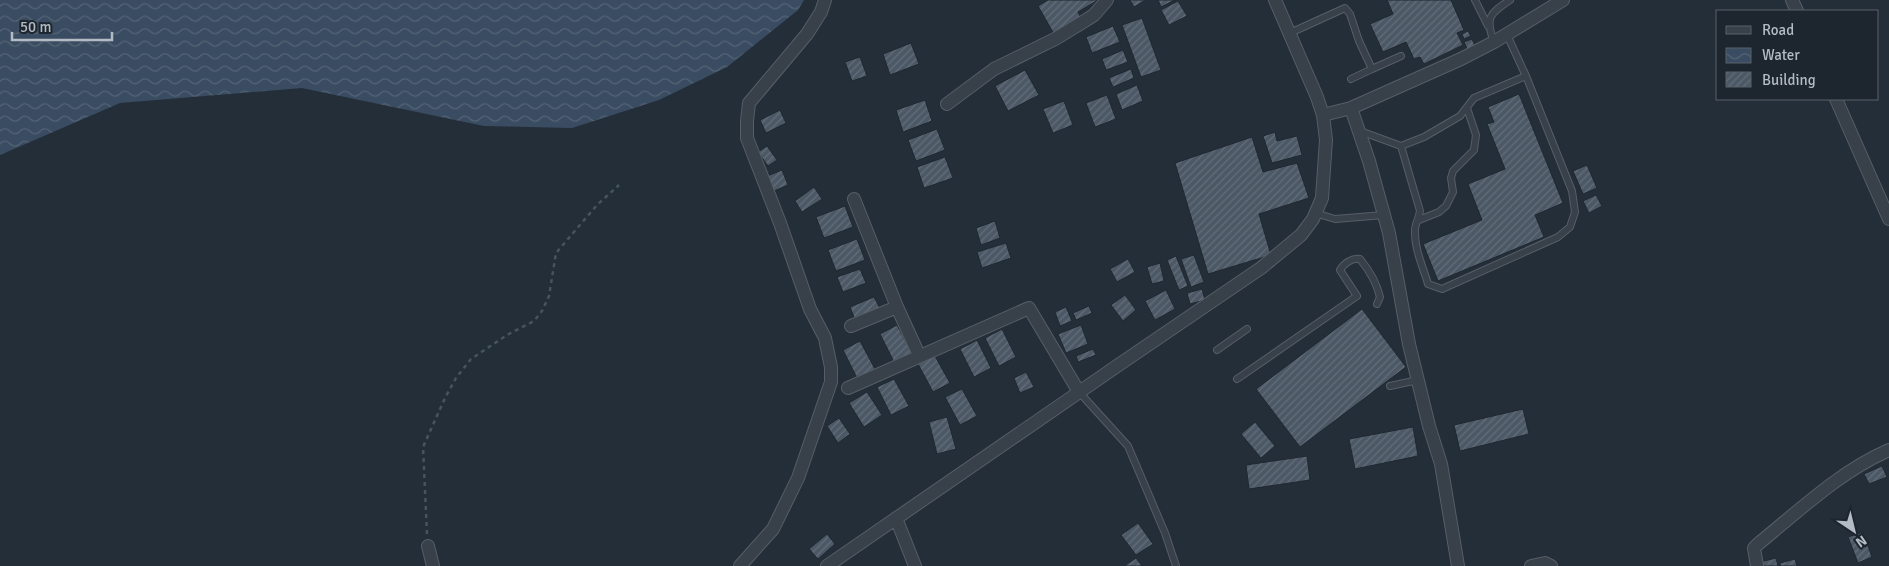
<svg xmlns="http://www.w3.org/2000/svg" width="1889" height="566" font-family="Signika,sans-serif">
<defs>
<pattern id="water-waves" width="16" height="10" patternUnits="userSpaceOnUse" patternTransform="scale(1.25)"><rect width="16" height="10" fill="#3a4c61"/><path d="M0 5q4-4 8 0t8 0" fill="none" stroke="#546476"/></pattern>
<pattern id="building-hatch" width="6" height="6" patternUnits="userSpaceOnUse" patternTransform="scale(1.25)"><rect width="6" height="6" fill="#4c5865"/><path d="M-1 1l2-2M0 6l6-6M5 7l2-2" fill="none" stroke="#636e7a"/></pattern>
</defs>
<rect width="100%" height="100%" fill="#242e39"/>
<path fill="url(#water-waves)" d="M0 0H804L798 10 727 67 659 100 572 128 484 126 302 88 120 103 0 155Z"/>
<path fill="url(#building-hatch)" stroke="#1f2730" d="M1048 0H1098L1078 12 1081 18 1054 34 1038 6Z
M1130 0H1146L1134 7Z
M1158 0H1175L1161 7Z
M1387 0H1451L1464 30 1457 33 1463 45 1424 64 1420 57 1414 59 1406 42 1383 52 1370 24 1393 14Z
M1178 1 1187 16 1169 25 1161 10Z
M1142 18 1161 70 1141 77 1122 25Z
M1113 26 1120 42 1092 53 1086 37Z
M1468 31 1471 36 1464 39 1462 34Z
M1472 39 1476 48 1468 51 1464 42Z
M911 43 919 64 890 75 883 54Z
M1123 50 1128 62 1106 70 1102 59Z
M860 57 867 76 852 81 845 62Z
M1131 69 1134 78 1113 87 1109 78Z
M1025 70 1039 95 1008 111 995 86Z
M1137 85 1143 101 1122 110 1116 94Z
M1519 94 1563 203 1535 215 1544 237 1438 281 1423 244 1482 220 1468 184 1505 169 1487 124 1494 122 1488 107Z
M1107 95 1116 119 1095 127 1086 103Z
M925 100 932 121 903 132 896 110Z
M1064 101 1073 125 1053 133 1043 109Z
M780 110 786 123 766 133 760 120Z
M937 129 945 150 916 161 908 140Z
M1275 132 1277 141 1297 136 1302 155 1272 163 1263 136Z
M1252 137 1263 172 1297 163 1309 198 1259 214 1271 255 1208 274 1175 163Z
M767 146 777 160 768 166 758 152Z
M945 157 953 178 924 188 917 167Z
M1587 165 1597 188 1583 194 1573 171Z
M782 170 788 185 767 194 760 179Z
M814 187 822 199 802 212 795 201Z
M1596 195 1602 206 1589 213 1583 201Z
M845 206 853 227 824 238 816 217Z
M995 221 1000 238 981 245 976 228Z
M857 239 865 260 836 271 828 250Z
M1006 243 1011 258 982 268 977 252Z
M1194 255 1204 282 1191 287 1181 259Z
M1176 256 1188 286 1179 290 1167 260Z
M1128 259 1135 272 1117 282 1110 269Z
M1160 263 1164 281 1152 284 1147 267Z
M860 269 866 283 843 292 837 277Z
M1202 289 1205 300 1190 304 1187 293Z
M1166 290 1175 309 1155 320 1145 301Z
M1125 295 1136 310 1123 321 1111 305Z
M874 297 883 314 857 325 850 307Z
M1089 306 1092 313 1076 320 1073 313Z
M1066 307 1072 321 1060 326 1055 312Z
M1362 309 1406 367 1300 447 1256 389Z
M897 325 912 353 894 362 880 334Z
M1081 325 1088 344 1066 353 1058 334Z
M1002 329 1016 357 999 366 985 338Z
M977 340 991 368 974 377 960 349Z
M860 341 875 369 857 378 843 350Z
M1093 349 1096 355 1078 362 1076 356Z
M935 356 950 383 933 392 918 364Z
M1026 372 1034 387 1020 393 1014 378Z
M894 379 909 406 891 415 877 387Z
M962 389 977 416 960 425 945 397Z
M867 392 882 415 864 427 849 403Z
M1523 409 1529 434 1460 451 1454 425Z
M947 417 956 449 937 454 929 422Z
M839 418 850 434 838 443 827 426Z
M1255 422 1275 446 1261 458 1241 434Z
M1413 427 1418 456 1355 469 1349 439Z
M1307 456 1310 480 1249 489 1246 465Z
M1882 466 1887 477 1869 484 1864 474Z
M1138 523 1153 544 1136 555 1121 535Z
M1863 532 1872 557 1858 563 1848 537Z
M827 534 835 544 818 559 809 549Z
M1136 558 1142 566H1124Z
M1776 558 1778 566H1761L1760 562Z
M1795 559 1797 566H1780V563Z"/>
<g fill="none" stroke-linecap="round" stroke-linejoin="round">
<defs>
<path id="lane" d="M1475 0 1488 26
M1290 33 1345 8 1350 14 1359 41 1372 69 1401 56
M1494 42C1485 18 1489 14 1510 0
M1351 79 1372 69
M1360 131 1401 146 1420 211C1419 218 1415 224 1415 230 1414 248 1423 267 1428 284L1442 289 1558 237 1570 227 1575 212 1572 191 1526 76 1507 35
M1401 146 1424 137 1460 116 1474 98 1526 76
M1315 213 1335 219 1384 215
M1419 220 1439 212 1446 206 1453 192 1451 178 1453 171 1474 150 1476 135 1467 108
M1217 350 1247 329
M1237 379 1357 296 1340 270C1344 263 1352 258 1360 259 1369 270 1377 284 1380 297L1377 304
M1390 386 1418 380
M1079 392 1128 446 1165 533 1176 566"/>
<path id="street" d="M1792 0 1797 11
M1836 99 1889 219
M947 104 994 69 1055 39 1083 22 1094 15 1107 0
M1351 108 1369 161 1389 233 1409 344 1429 426 1441 464 1458 566
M1323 115 1351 108 1461 59 1494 42 1563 0
M854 199 897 307
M851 326 897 307 919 355
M848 388 1029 308 1079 392
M896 518 915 566
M428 546 433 566
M740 566 773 529 798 478 831 382V367L825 338 810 309 780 223 754 156 747 138V121L749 103 807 34 821 12 825 0
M827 566 1117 366 1261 268 1301 235 1313 219 1322 198 1326 140 1323 115 1317 97 1275 0
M1531 566 1545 563 1551 566
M1757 566 1754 548 1758 544C1800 510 1839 472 1889 450"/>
</defs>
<use href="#lane" stroke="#565e67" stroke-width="8"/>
<use href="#street" stroke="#565e67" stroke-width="14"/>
<path stroke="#445658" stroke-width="2.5" stroke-dasharray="4 4" stroke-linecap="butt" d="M427 534 423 447 445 398 456 378 471 359 507 335 534 321 542 311 549 296 556 253 597 205 619 185"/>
<use href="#lane" stroke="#38404a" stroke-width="6"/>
<use href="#street" stroke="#38404a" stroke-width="12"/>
</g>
<rect x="1716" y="10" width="162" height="90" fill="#1d252e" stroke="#59616a"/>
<rect x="1726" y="26" width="25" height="8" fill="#38404a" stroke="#59616a"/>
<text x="1762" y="35" font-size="15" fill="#b3bbc5">Road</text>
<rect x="1726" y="48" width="25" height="15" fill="url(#water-waves)" stroke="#59616a"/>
<text x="1762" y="60" font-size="15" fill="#b3bbc5">Water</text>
<rect x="1726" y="72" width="25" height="15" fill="url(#building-hatch)" stroke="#59616a"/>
<text x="1762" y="85" font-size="15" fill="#b3bbc5">Building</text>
<g transform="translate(1854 531) rotate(145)" stroke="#1d252e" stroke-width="4" paint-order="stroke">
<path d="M0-4L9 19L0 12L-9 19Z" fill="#b3bbc5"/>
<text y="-8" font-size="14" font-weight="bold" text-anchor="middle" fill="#b3bbc5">N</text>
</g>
<path d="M12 32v8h100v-8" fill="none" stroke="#b3bbc5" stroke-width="2.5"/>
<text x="20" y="32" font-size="15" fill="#b3bbc5" stroke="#1d252e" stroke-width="4" paint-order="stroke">50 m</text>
</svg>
